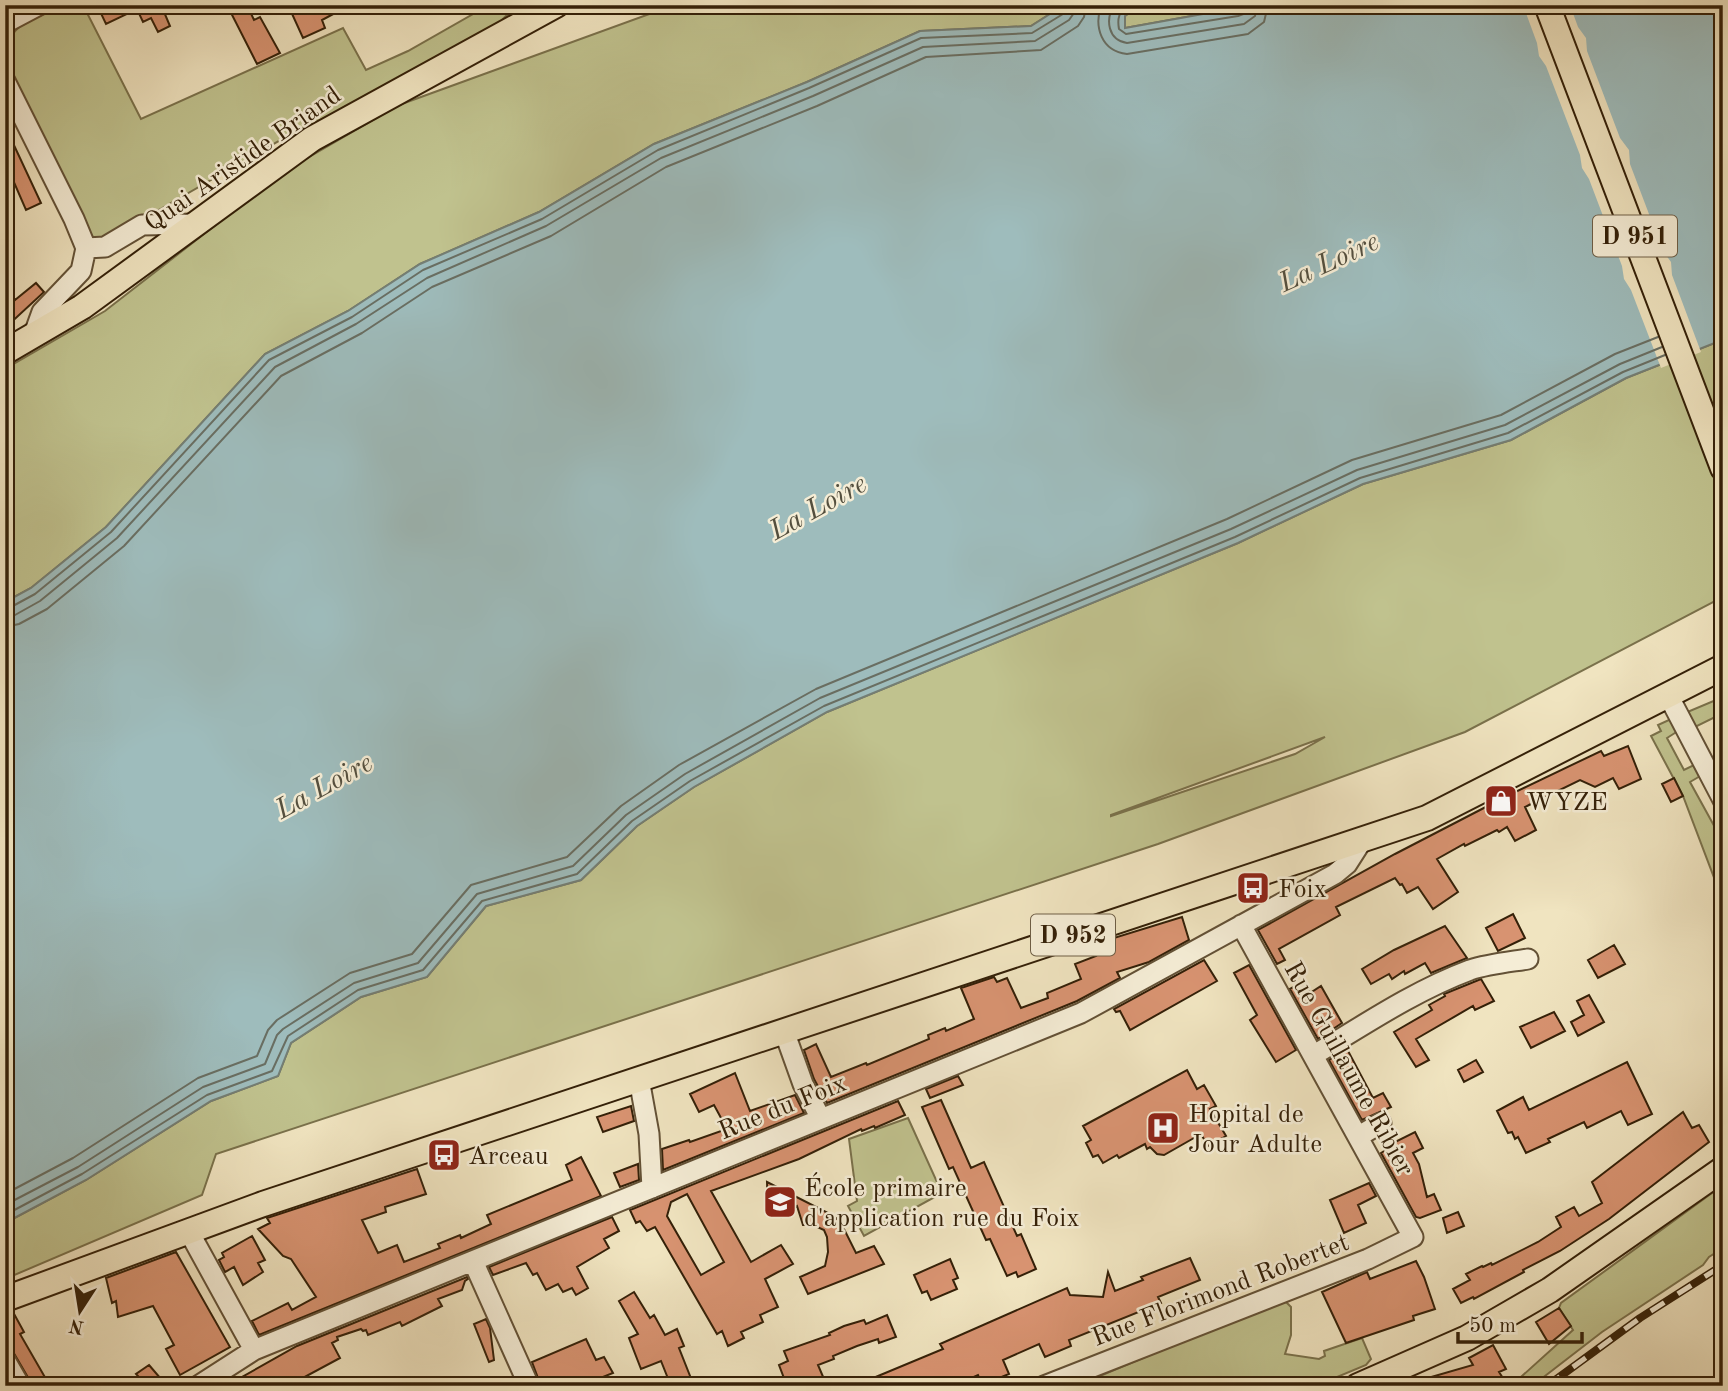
<svg xmlns="http://www.w3.org/2000/svg" width="1728" height="1391" font-family="'Old Standard TT',serif">
<rect width="100%" height="100%" fill="#f0e4c0"/>
<filter id="stains"><feTurbulence type="fractalNoise" baseFrequency=".00286" numOctaves="4"/><feColorMatrix values="0 0 0 0 .2 0 0 0 0 .09 0 0 0 0 .02 0 0 0 .5 -.17"/></filter>
<radialGradient id="worn" r=".72"><stop offset=".6" stop-color="#630" stop-opacity="0"/><stop offset="1" stop-color="#630" stop-opacity=".3"/></radialGradient>
<path fill="#c0c28e" stroke="#7a714b" stroke-width="2" fill-rule="evenodd" d="M65 5H83L141 119 343 28 366 70 408 51 489 5H517L495 27 322 120 298 130 103 242 87 239 11 83C0 24 18 26 65 5Z
M674 5H1064L1031 26 920 31 807 82 654 144 539 212 420 264 348 311 265 354 106 527 31 588 5 602V369L105 311 285 171 399 105Z
M1140 5H1253L1125 28V16Z
M1717 342 1723 343V597L1465 732 1158 844 216 1154 202 1195 5 1279V1223L86 1180 211 1101 278 1076 291 1043 361 997 427 977 486 906 581 880 637 826 694 787 827 712 1238 543 1363 484 1511 440 1626 378ZM1325 737 1295 754 1111 816V815Z
M1723 697V727L1721 728 1715 717 1693 728 1685 713Z
M1671 719 1678 731 1667 738 1684 770 1696 764 1702 775 1690 782 1723 842V887L1718 888 1683 796 1651 736 1661 731 1658 725Z
M908 1118 942 1193 864 1236 848 1206 857 1201 849 1139Z
M1723 1185V1248L1709 1257 1703 1265 1602 1332 1532 1386H1511L1573 1330 1559 1308 1561 1303Z
M1286 1302 1291 1307V1335L1285 1354 1319 1359 1325 1356 1324 1351 1362 1338 1371 1359 1366 1365 1318 1385 1316 1382 1301 1386H1076L1274 1303Z"/>
<path fill="#9ebcbc" stroke="#747e74" stroke-width="2" d="M1064 5H1140L1125 16V28L1253 5H1723V343L1717 342 1626 378 1511 440 1363 484 1238 543 827 712 694 787 637 826 581 880 486 906 427 977 361 997 291 1043 278 1076 211 1101 86 1180 5 1223V602L31 588 106 527 265 354 348 311 420 264 539 212 654 144 807 82 920 31 1031 26Z"/>
<path fill="#f0e4c0" d="M1523 5H1570L1578 27 1586 38 1587 51 1620 138 1629 150 1630 164 1663 251 1671 262 1672 275 1701 352 1661 368 1631 290 1624 279 1622 266 1589 179 1582 168 1580 155 1546 66 1539 56 1537 43Z"/>
<g fill="none" stroke-linecap="round" stroke-linejoin="round">
<path stroke="#696e62" stroke-width="2" d="M1101 5C1094 27 1101 51 1127 54L1248 34 1264 22 1268 5
M1114 5C1105 20 1108 40 1127 43L1244 24 1255 16 1257 5
M1128 5C1119 12 1117 18 1119 29L1126 34 1238 16 1246 13 1248 5
M5 608 11 607 35 594 111 532 269 360 352 317 423 270 542 219 658 150 809 88 921 38 1032 33 1063 14 1066 5
M5 617 15 615 40 601 117 538 275 367 356 324 427 278 546 226 661 158 813 96 923 47 1035 41 1069 20 1074 13 1075 5
M5 627 19 624 47 609 124 546 281 376 362 333 432 287 551 236 666 167 817 106 926 57 1041 50 1078 26 1084 17 1086 5
M5 1194 73 1158 198 1078 257 1056 268 1030 277 1020 350 973 412 954 471 885 567 857 621 806 679 765 816 689 1227 519 1352 460 1501 415 1615 354 1658 337
M5 1205 78 1167 203 1087 265 1064 277 1035 283 1029 354 983 418 963 477 894 573 866 626 815 685 774 820 698 1231 529 1357 470 1505 425 1620 364 1662 347
M5 1215 82 1174 207 1095 272 1071 288 1036 358 990 423 970 482 901 577 874 632 821 690 781 824 706 1235 537 1360 478 1508 433 1623 372 1665 355"/>
</g>
<path fill="#d89371" stroke="#342008" stroke-width="2" fill-rule="evenodd" d="M97 5H178L164 12 170 26 158 32 151 18 143 22 137 9 106 24Z
M227 5H247L254 20 260 17 280 53 257 64Z
M288 5H350L322 20 325 28 303 38Z
M5 126 41 203 26 210 13 180 10 181 5 172Z
M36 283 44 292 5 328V284L15 300Z
M1628 746 1641 779 1619 789 1613 778 1595 787 1580 780 1529 805 1525 807 1536 830 1515 841 1507 827 1499 832 1497 830 1465 846 1464 844 1437 859 1458 892 1433 909 1418 887 1407 893 1402 884 1400 885 1395 878 1336 907 1340 915 1279 949 1285 960 1277 964 1258 930 1395 854 1507 796 1601 751 1604 756Z
M1674 778 1683 796 1671 802 1662 784Z
M1513 914 1525 938 1498 951 1486 928Z
M1182 917 1189 940 1149 962 1117 972 1120 978 1077 1001 827 1103 814 1079 804 1050 816 1044 831 1077 866 1063 867 1065 929 1039 928 1035 945 1028 946 1031 974 1019 961 988 994 977 997 982 1007 978 1021 1008 1048 998 1047 993 1081 979 1075 964 1096 956 1091 945Z
M1445 926 1467 958 1431 973 1425 963 1405 974 1404 971 1392 979 1389 974 1371 984 1362 969 1394 950Z
M1614 945 1625 964 1598 978 1588 960Z
M1204 960 1217 981 1130 1030 1120 1011 1116 1012 1114 1009Z
M1249 965 1296 1050 1276 1062 1250 1020 1257 1015 1234 973Z
M1481 979 1494 1001 1475 1010 1473 1006 1416 1039 1429 1060 1416 1067 1394 1032 1432 1010 1429 1005 1445 996 1444 994Z
M1304 981 1310 993 1321 986 1342 1023 1318 1039 1290 989Z
M1589 995 1604 1022 1578 1036 1571 1022 1584 1015 1577 1001Z
M1554 1012 1565 1031 1531 1048 1520 1027Z
M1347 1049 1373 1098 1383 1093 1391 1107 1362 1120 1329 1060Z
M1476 1060 1483 1072 1464 1082 1458 1070Z
M1627 1062 1652 1114 1628 1125 1621 1111 1587 1128 1584 1122 1548 1139 1550 1142 1526 1153 1518 1137 1515 1139 1512 1132 1508 1133 1497 1111 1523 1097 1529 1110Z
M1187 1070 1197 1089 1204 1085 1216 1106 1210 1109 1226 1136 1208 1146 1201 1134 1164 1155 1157 1154 1150 1147 1147 1149 1145 1144 1119 1158 1117 1155 1103 1163 1098 1155 1093 1157 1086 1143 1091 1140 1083 1126Z
M735 1073 750 1111 795 1095 804 1113 663 1170 662 1149 689 1140 690 1142 727 1129 714 1105 699 1112 690 1094Z
M958 1076 963 1085 930 1098 926 1089Z
M941 1100 971 1168 984 1162 1017 1236 1021 1234 1036 1269 1018 1277 1016 1272 1007 1276 990 1239 986 1240 953 1167 949 1169 922 1107Z
M898 1101 905 1115 875 1128 874 1126 862 1131 861 1129 799 1159 711 1191 751 1262 781 1245 793 1264 765 1279 778 1307 760 1315 763 1322 741 1332 744 1338 728 1346 722 1331 717 1334 655 1227 647 1231 640 1221 636 1223 630 1210ZM687 1194 724 1262 701 1275 667 1216 671 1202Z
M631 1106 634 1121 603 1132 597 1117Z
M1683 1112 1692 1128 1699 1125 1709 1142 1609 1219 1560 1251 1523 1270 1524 1272 1474 1299 1473 1297 1461 1303 1453 1289 1470 1280 1466 1274 1482 1266 1483 1267 1491 1263 1492 1265 1538 1242 1561 1227 1556 1217 1574 1207 1579 1216 1602 1203 1592 1182Z
M1415 1132 1423 1148 1413 1153 1419 1164 1427 1197 1434 1194 1441 1210 1420 1218 1416 1217 1381 1153 1389 1148 1387 1146Z
M581 1157 601 1196 259 1335 252 1321 288 1303 292 1310 316 1297 291 1259 283 1256 258 1229 270 1223 267 1218 417 1169 426 1194 385 1207 386 1212 362 1220 378 1253 397 1245 404 1262 440 1248 438 1244 460 1235 461 1238 491 1224 487 1215 572 1180 566 1165Z
M638 1164 639 1180 620 1187 614 1173Z
M767 1182 834 1216 841 1223 856 1253 874 1246 884 1264 808 1294 800 1277 825 1266 828 1252 827 1237 824 1230 813 1225H803L797 1206 781 1217 768 1210Z
M1369 1183 1376 1196 1358 1205 1366 1223 1344 1233 1330 1200Z
M1458 1212 1464 1226 1447 1233 1443 1218Z
M612 1217 619 1231 604 1239 609 1248 577 1267 588 1288 576 1295 572 1288 563 1292 558 1284 546 1290 537 1273 533 1275 526 1263 493 1275 489 1267Z
M252 1236 265 1260 258 1263 263 1272 243 1285 234 1267 225 1272 219 1260 224 1257 222 1253Z
M176 1252 230 1347 180 1375 166 1349 174 1345 153 1306 118 1317 116 1301 112 1303 106 1278Z
M1190 1258 1200 1280 1158 1297 1161 1303 1069 1340 1071 1346 1045 1357 1039 1344 1003 1360 1009 1374 982 1385 978 1375 953 1386H854L943 1349 940 1344 1067 1288 1070 1295 1103 1297 1108 1272 1115 1291 1143 1280 1141 1277Z
M950 1259 958 1278 953 1280 957 1289 931 1300 927 1291 922 1293 914 1275Z
M1416 1261 1424 1277 1435 1309 1413 1316 1414 1320 1346 1343 1322 1292 1367 1272 1370 1279Z
M467 1277 468 1279 465 1281 462 1290 438 1299 442 1306 402 1326 400 1322 368 1335 366 1330 363 1331 361 1329 337 1337 338 1340 332 1343 340 1358 288 1386H226L297 1346Z
M634 1292 650 1318 654 1315 665 1335 677 1329 684 1346 679 1348 694 1386H671L661 1361 641 1369 629 1338 638 1334 619 1301Z
M1559 1308 1571 1326 1549 1344 1536 1322Z
M13 1312 24 1332 20 1334 50 1386H33L5 1338V1313Z
M887 1315 896 1337 879 1343 878 1339 857 1346 833 1356 834 1359 818 1365 827 1386H787L779 1365 788 1361 784 1351 830 1335 829 1333 844 1326 864 1320 866 1324Z
M486 1319 490 1328 494 1360 489 1362 474 1324Z
M586 1339 596 1360 604 1357 613 1373 590 1382 591 1386H541L532 1362Z
M1493 1345 1506 1369 1499 1372 1508 1386H1415L1414 1382 1473 1365 1469 1358Z
M149 1365 167 1386H123L138 1376 136 1374Z"/>
<g fill="none" stroke-linecap="round" stroke-linejoin="round">
<defs>
<path id="minor" d="M5 23 39 5
M5 81 74 219 86 248 81 271 42 312 33 337
M86 248 105 247 142 225 195 224
M1668 695 1723 800
M784 1031 803 1084 821 1119
M1314 1055C1364 1025 1414 991 1470 970 1488 964 1509 962 1528 959
M639 1079 649 1134 652 1188
M1359 1136 1381 1123
M188 1230 254 1350
M473 1261 529 1386
M5 1360 20 1386
M198 1386 254 1350 1081 1013 1335 874 1347 864 1363 839
M1044 1386 1368 1259 1413 1237 1241 925"/>
<path id="major" d="M1547 5 1723 468
M5 352 82 307 312 139 556 5
M5 1299 263 1204 1427 818 1723 667
M1358 1386 1467 1338 1550 1290 1723 1169"/>
</defs>
<use href="#minor" stroke="#635136" stroke-width="23"/>
<use href="#major" stroke="#342008" stroke-width="28"/>
<use href="#minor" stroke="#f5edd6" stroke-width="19"/>
<use href="#major" stroke="#f0e4c0" stroke-width="24"/>
<defs>
<path id="rail" d="M1547 1386 1640 1318 1723 1265"/>
</defs>
<use href="#rail" stroke="#342008" stroke-width="8"/>
<use href="#rail" stroke="#f5edd6" stroke-width="5" stroke-dasharray="16" stroke-linecap="butt"/>
</g>
<defs>
<symbol id="shop-square" viewBox="-11 -11 22 22"><rect x="-9" y="-9" width="18" height="18" rx="4" fill="#8f2418" stroke="#f5edd6"/><path d="M-5-2.5h2.3a2.7 3.5 0 0 1 5.4 0H5L5.5 6h-11ZM-1.5-2.5h3a1.5 2.3 0 0 0-3 0Z" fill="#fff"/></symbol>
<symbol id="bus-square" viewBox="-11 -11 22 22"><rect x="-9" y="-9" width="18" height="18" rx="4" fill="#8f2418" stroke="#f5edd6"/><path d="M-5-6H5V4H4V6H2V4H-2V6H-4V4H-5ZM-3.5-4V0h7V-4ZM-3.5 1.2v1.5H-2V1.2ZM2 1.2v1.5H3.5V1.2Z" fill="#fff"/></symbol>
<symbol id="hospital-square" viewBox="-11 -11 22 22"><rect x="-9" y="-9" width="18" height="18" rx="4" fill="#8f2418" stroke="#f5edd6"/><path d="M-5-5h3v3.5h4V-5h3V5h-3V1.5h-4V5h-3Z" fill="#fff"/></symbol>
<symbol id="school-square" viewBox="-11 -11 22 22"><rect x="-9" y="-9" width="18" height="18" rx="4" fill="#8f2418" stroke="#f5edd6"/><path d="M0-5L7-2L0 1L-7-2ZM-4 1L0 2.5L4 1V4Q0 6-4 4Z" fill="#fff"/></symbol>
</defs>
<g fill-rule="evenodd">
<use href="#shop-square" x="1482" y="782" width="38" height="38"/>
<use href="#bus-square" x="1234" y="869" width="38" height="38"/>
<use href="#hospital-square" x="1144" y="1109" width="38" height="38"/>
<use href="#bus-square" x="425" y="1136" width="38" height="38"/>
<use href="#school-square" x="761" y="1183" width="38" height="38"/>
</g>
<g text-anchor="middle" stroke-width="5" stroke-linejoin="round" paint-order="stroke">
<g fill="#f5edd6" stroke="#6e5e46" stroke-width="2">
<rect x="1593" y="215.5" width="84" height="41" rx="5"/>
<rect x="1031" y="914.5" width="84" height="41" rx="5"/>
</g>
<g font-size="24" font-weight="bold" fill="#342008">
<text x="1635" y="244">D 951</text>
<text x="1073" y="943">D 952</text>
</g>
<g font-size="26" fill="#342008" stroke="#f5edd6">
<text transform="translate(242 158) rotate(-35)" y="9">Quai Aristide Briand</text>
<text transform="translate(1350 1068) rotate(61)" y="9">Rue Guillaume Ribier</text>
<text transform="translate(782 1106) rotate(-22)" y="9">Rue du Foix</text>
<text transform="translate(1220 1289) rotate(-21)" y="9">Rue Florimond Robertet</text>
</g>
<g font-size="26" fill="#342008" stroke="#f5edd6" text-anchor="start">
<text x="1526" y="810">WYZE</text>
<text x="1278" y="897">Foix</text>
<text x="1188" y="1122">Hopital de<tspan x="1188" dy="30">Jour Adulte</tspan></text>
<text x="468" y="1164">Arceau</text>
<text x="804" y="1196">École primaire<tspan x="804" dy="30">d'application rue du Foix</tspan></text>
</g>
<g font-size="28" font-style="italic" fill="#544f3e" stroke="#f5edd6">
<text transform="translate(1328 261) rotate(-25)" y="10">La Loire</text>
<text transform="translate(817 506) rotate(-29)" y="10">La Loire</text>
<text transform="translate(323 785) rotate(-29)" y="10">La Loire</text>
</g>
</g>
<rect width="1728" height="1391" fill="none" stroke="#f0e4c0" stroke-width="28"/>
<rect x="7" y="7" width="1714" height="1377" fill="none" stroke="#342008" stroke-width="3.5"/>
<rect x="14" y="14" width="1700" height="1363" fill="none" stroke="#342008" stroke-width="2"/>
<g transform="translate(80 1311) rotate(192)" stroke="#f5edd6" stroke-width="5" paint-order="stroke">
<path d="M0-5L12 26L0 18L-12 26Z" fill="#342008"/>
<text y="-10" font-size="19" font-weight="bold" text-anchor="middle" fill="#342008">N</text>
</g>
<path d="M1458 1332v10h124v-10" fill="none" stroke="#342008" stroke-width="3.5"/>
<text x="1469" y="1332" font-size="21" fill="#342008" stroke="#f5edd6" stroke-width="5" paint-order="stroke">50 m</text>
<rect width="100%" height="100%" filter="url(#stains)"/>
<rect width="100%" height="100%" fill="url(#worn)"/>
</svg>
